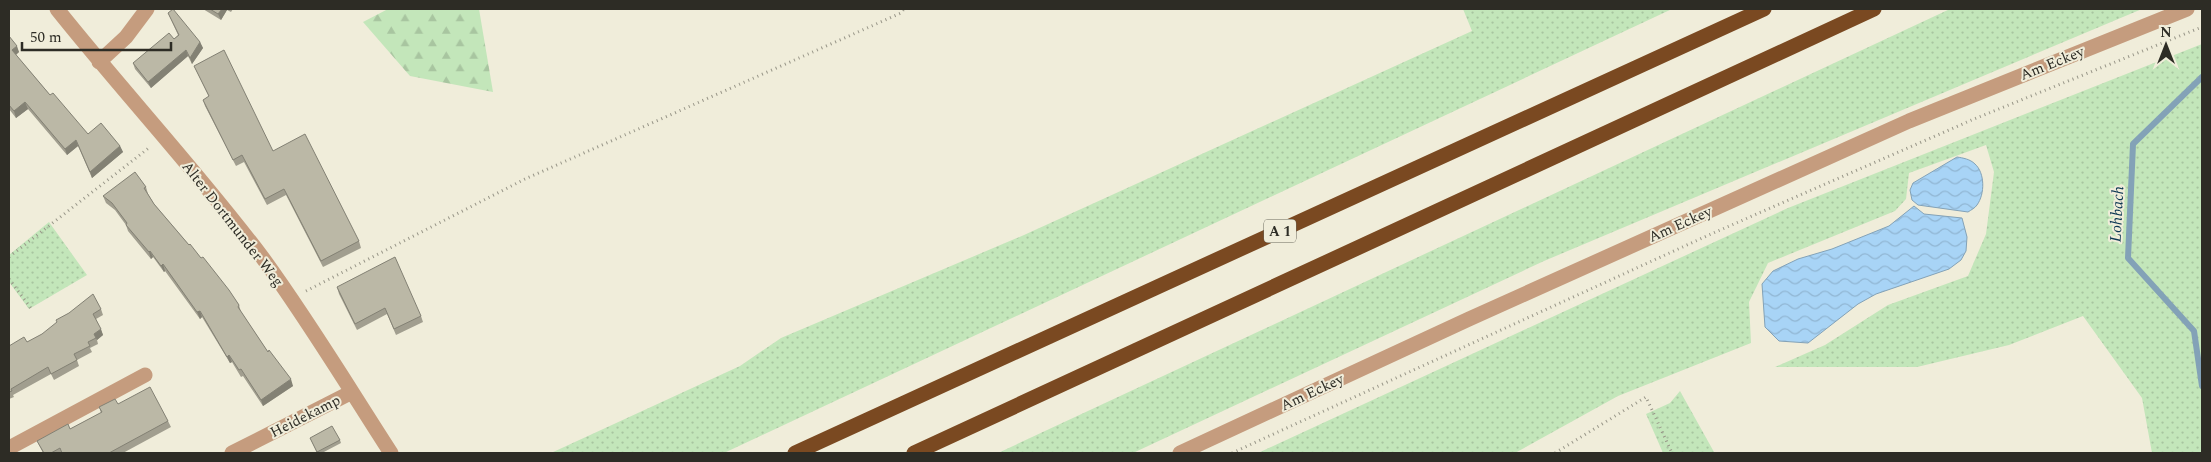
<svg xmlns="http://www.w3.org/2000/svg" width="2211" height="462" font-family="Spectral,serif">
<defs>
<pattern id="grass-dots" width="8" height="8" patternUnits="userSpaceOnUse" patternTransform="scale(1.25)"><rect width="8" height="8" fill="#c3e6ba"/><path d="M2 2h.1M6 6h.1" fill="none" stroke="#a8c5a0" stroke-width="1.8" stroke-linecap="round"/></pattern>
<pattern id="forest-firs" width="22" height="20" patternUnits="userSpaceOnUse" patternTransform="scale(1.25)"><rect width="22" height="20" fill="#c3e6ba"/><path d="M5 1l3.5 6h-7zM16 11l3.5 6h-7z" fill="#a8c5a0"/></pattern>
<pattern id="water-waves" width="16" height="10" patternUnits="userSpaceOnUse" patternTransform="scale(1.25)"><rect width="16" height="10" fill="#a8d4f6"/><path d="M0 5q4-4 8 0t8 0" fill="none" stroke="#91b6d3"/></pattern>
</defs>
<rect width="100%" height="100%" fill="#f0edda"/>
<path fill="url(#grass-dots)" d="M1463 9H1672L724 453H551L740 366 781 338 1024 235 1472 31Z
M1950 9H2142L1544 261 1133 453H998Z
M2202 44V453H2152L2142 398 2083 316 2009 345 1917 367H1775L1825 345 1888 305 1968 276 1986 234 1994 172 1986 145 1909 173 1906 199 1895 211 1768 263 1749 302 1751 343 1618 396 1515 453H1258L1788 208Z
M49 222 87 275 29 309 9 282V255Z
M1680 391 1714 452 1715 453H1663L1646 414 1670 403Z"/>
<path fill="url(#forest-firs)" d="M388 9H479L493 92 410 76 363 22Z"/>
<path fill="url(#water-waves)" stroke="#83a2b7" d="M1957 157C1963 158 1970 159 1975 164 1985 173 1985 194 1977 205 1975 208 1971 210 1968 212L1918 205 1912 200 1910 190 1913 183Z
M1914 206 1924 214 1962 218 1967 237 1966 251 1961 260 1949 269 1876 294 1858 304 1808 343 1779 341 1765 327 1762 284 1773 271 1798 259 1832 249 1889 226Z"/>
<g fill="none" stroke-linecap="round" stroke-linejoin="round">
<path stroke="#83a2b7" stroke-width="6" d="M2202 77 2133 144 2128 258 2194 331 2202 386"/>
<path stroke="#989688" stroke-width="3" stroke-dasharray="1 4" stroke-linecap="butt" d="M9 257 150 147
M9 279 33 311
M306 291 525 179 901 13 904 9
M1232 453 1711 234 1974 119 2202 27
M1555 453 1646 397 1672 453"/>
<path stroke="#c59c7e" stroke-width="15" d="M57 9C124 93 197 171 262 257 308 320 349 388 391 453
M99 62 126 37 147 9
M9 448 145 375
M232 453 352 392
M1180 453 1469 319 1909 121 2187 9"/>
<path stroke="#7a4921" stroke-width="15" d="M795 453 1764 9
M914 453 1874 9"/>
</g>
<path fill="#a19e8f" d="M203 9H233L231 12 227 10 221 20Z
M168 13 200 42 203 48 192 64 188 56 151 88 135 69 133 63 174 39 178 35Z
M9 36 19 52 16 55 50 95 88 134 120 146 123 152 92 178 78 146 67 155 28 109 16 118 9 109Z
M194 66 273 151 359 241 361 248 323 267 286 195 267 205 244 162 236 166 205 106 203 100 209 97Z
M146 187 148 194 154 204 189 245 201 258 239 305 241 312 268 352 293 386 263 406 243 376 241 377 232 362 230 363 202 317 200 319 165 271 164 272 153 257 151 259 128 231 126 225 115 210 106 203 103 196Z
M337 287 421 316 423 322 396 335 387 314 357 330 339 294Z
M101 309 103 315 96 319 103 335 97 340 98 344 90 348 92 352 77 360 79 366 54 380 51 374 13 395 14 397 9 399V346L27 342Z
M118 404 168 421 171 427 123 453H43L37 441 70 429 101 413 99 407Z
M310 438 340 440 341 443 322 453H317Z"/>
<path fill="#838174" d="M222 9H227V10L221 20 218 14Z
M200 42 203 48 192 64 190 58Z
M17 46 19 52 14 56 12 50Z
M186 50 188 56 151 88 148 82Z
M25 102 28 109 16 118 14 111Z
M76 140 78 146 67 155 65 149Z
M120 146 123 152 92 178 90 172Z
M150 251 153 257 151 259 149 252Z
M163 264 165 271 164 272 161 266Z
M200 311 202 317 200 319 197 312Z
M101 329 103 335 97 340 94 334Z
M229 355 232 362 230 363 227 357Z
M291 379 293 386 263 406 261 400Z"/>
<path fill="#bbb8a6" stroke="#838174" d="M173 9 200 42 190 58 186 50 148 82 133 63 169 33 174 39 179 35 168 13Z
M210 9H222L218 14Z
M9 36 17 46 12 50 50 95 53 93 88 134 101 123 120 146 90 172 76 140 65 149 25 102 14 111 9 105Z
M224 50 273 151 305 134 359 241 321 261 284 189 265 199 242 155 233 160 203 100 209 96 194 66Z
M135 172 146 187 144 188 154 204 189 245 190 244 201 258 203 257 229 290 239 305 238 307 268 352 269 350 291 379 261 400 241 369 239 370 229 355 227 357 200 311 197 312 163 264 161 266 150 251 149 252 126 225 127 223 112 203 103 196Z
M395 257 421 316 394 329 385 308 355 324 337 287Z
M93 294 101 309 93 314 101 329 94 334 96 338 88 342 90 346 74 354 77 360 51 374 48 367 11 389 12 391 9 392V346L24 337 27 342 42 334 57 322 56 320 69 313Z
M150 387 168 421 109 453H62L60 448 51 453H44L37 441 68 424 70 429 102 412 99 407 115 399 118 404Z
M332 426 340 440 317 452 310 438Z"/>
<g text-anchor="middle" stroke-width="4" stroke-linejoin="round" paint-order="stroke">
<rect fill="#f0edda" stroke="#68665b" stroke-width="1" x="1264" y="219.5" width="32" height="23" rx="4"/>
<g font-size="14" font-weight="bold" fill="#2d2c25">
<text x="1280" y="236">A 1</text>
</g>
<g font-size="15" fill="#2d2c25" stroke="#f0edda">
<text transform="translate(2052 63) rotate(-22)" y="5">Am Eckey</text>
<text transform="translate(233 224) rotate(52)" y="5">Alter Dortmunder Weg</text>
<text transform="translate(1680 224) rotate(-24)" y="5">Am Eckey</text>
<text transform="translate(1312 392) rotate(-25)" y="5">Am Eckey</text>
<text transform="translate(305 416) rotate(-27)" y="5">Heidekamp</text>
</g>
<g font-size="16" font-style="italic" fill="#0c3753" stroke="#f0edda">
<text transform="translate(2116 214) rotate(-87)" y="6">Lohbach</text>
</g>
</g>
<rect width="2211" height="462" fill="none" stroke="#2d2c25" stroke-width="20"/>
<g transform="translate(2166 45)" stroke="#f0edda" stroke-width="4" paint-order="stroke">
<path d="M0-4L9 19L0 12L-9 19Z" fill="#2d2c25"/>
<text y="-8" font-size="14" font-weight="bold" text-anchor="middle" fill="#2d2c25">N</text>
</g>
<path d="M22 42v8h149v-8" fill="none" stroke="#2d2c25" stroke-width="2.5"/>
<text x="30" y="42" font-size="15" fill="#2d2c25" stroke="#f0edda" stroke-width="4" paint-order="stroke">50 m</text>
</svg>
